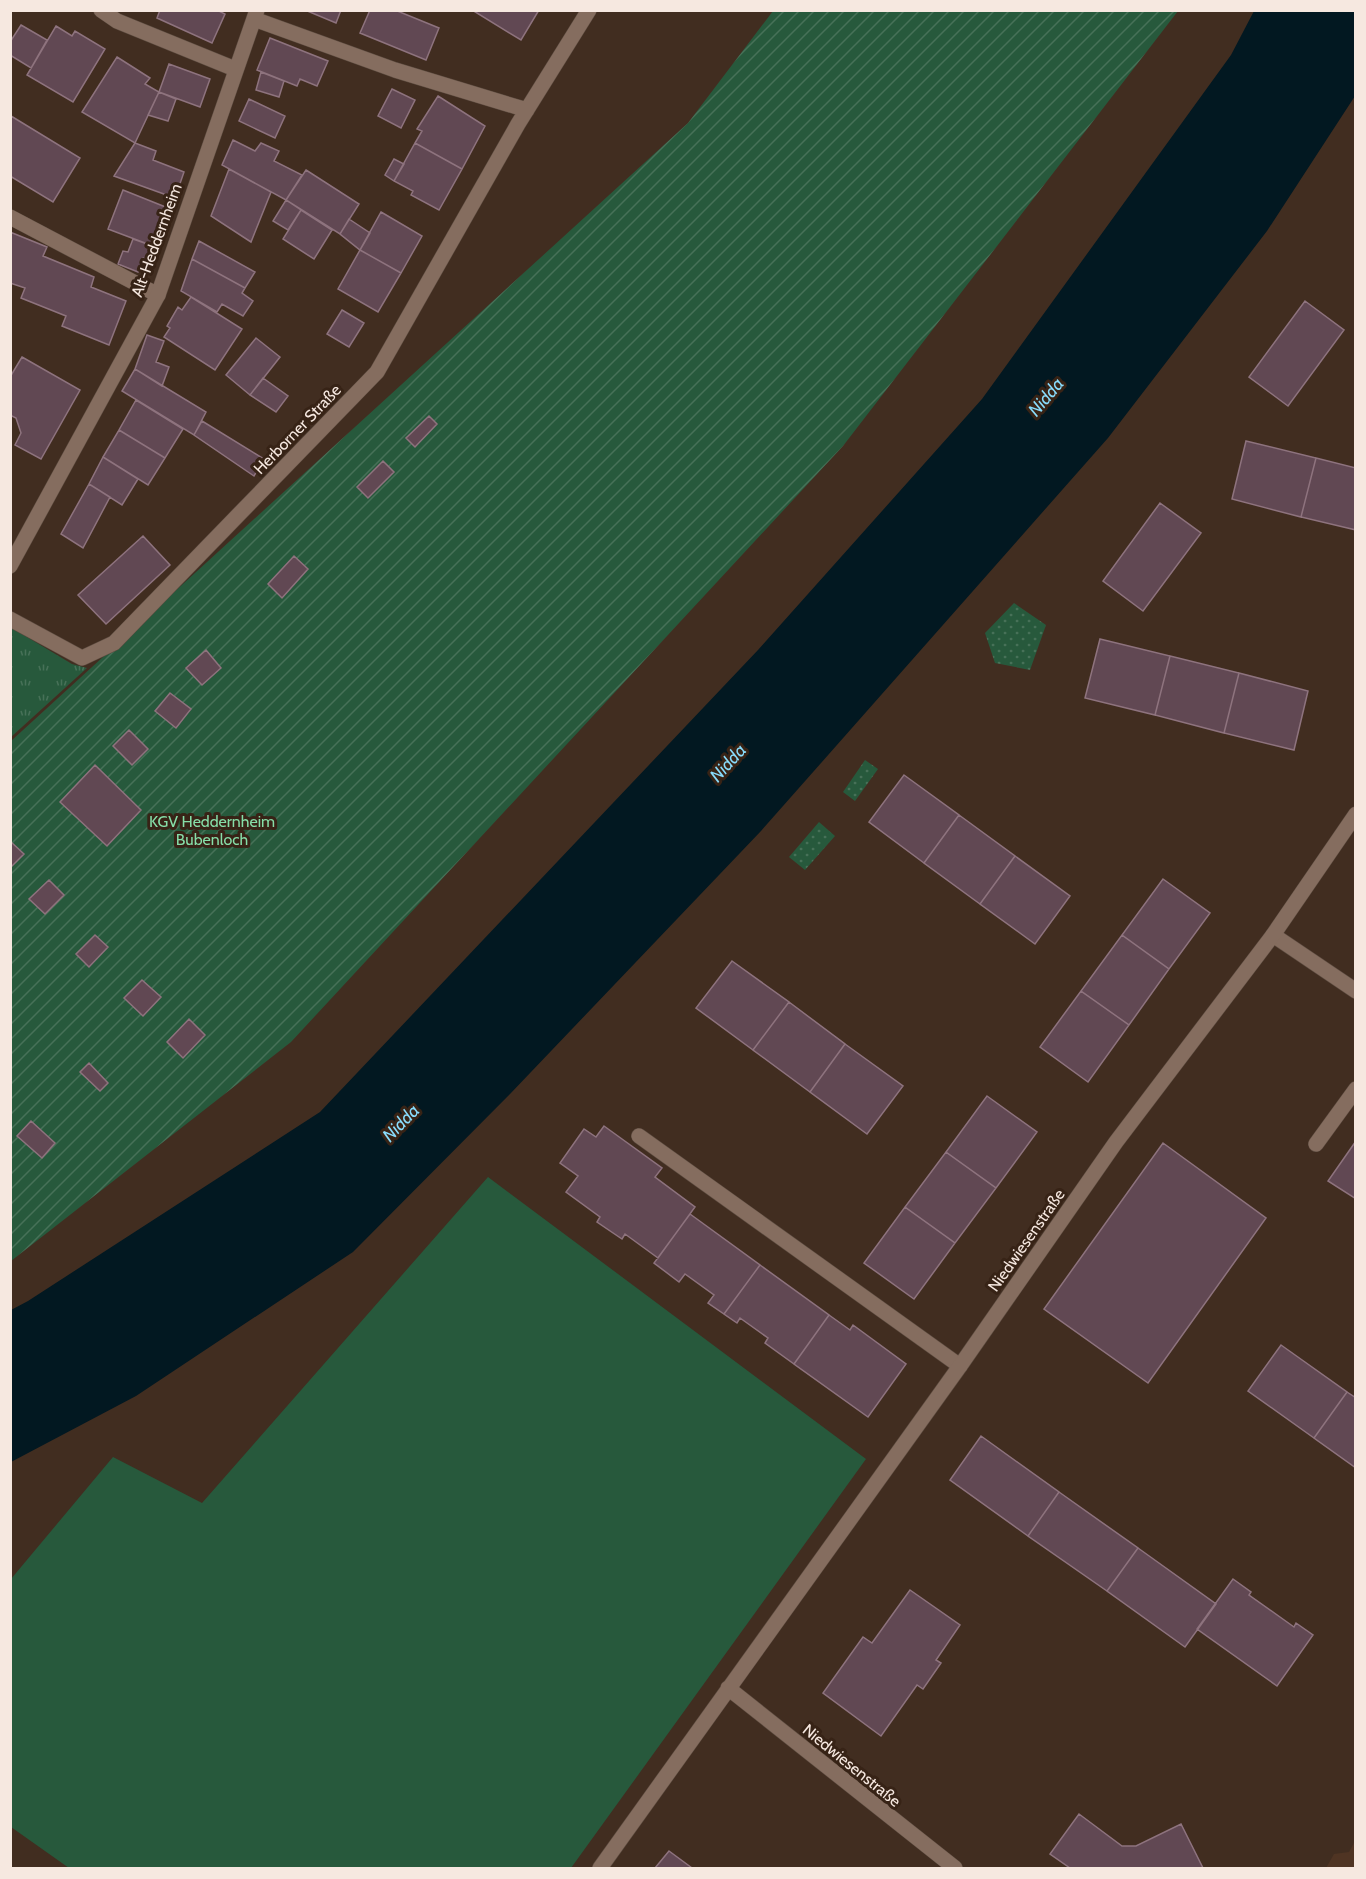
<svg xmlns="http://www.w3.org/2000/svg" width="1366" height="1879" font-family="Cabin,sans-serif">
<defs>
<pattern id="grass-tufts" width="24" height="20" patternUnits="userSpaceOnUse" patternTransform="scale(1.5)"><rect width="24" height="20" fill="#27593c"/><path d="M3 7l-1-3M5 7V3M7 7l1-3M15 17l-1-3M17 17v-4M19 17l1-3" fill="none" stroke="#477158"/></pattern>
<pattern id="park-dots" width="8" height="8" patternUnits="userSpaceOnUse" patternTransform="scale(1.5)"><rect width="8" height="8" fill="#27593c"/><path d="M2 2h.1M6 6h.1" fill="none" stroke="#477158" stroke-width="1.8" stroke-linecap="round"/></pattern>
<pattern id="garden-furrows" width="10" height="10" patternUnits="userSpaceOnUse" patternTransform="scale(1.5)"><rect width="10" height="10" fill="#27593c"/><path d="M-1 1l2-2M0 10L10 0M9 11l2-2" fill="none" stroke="#477158"/></pattern>
</defs>
<rect width="100%" height="100%" fill="#412d20"/>
<path fill="#4f3423" d="M1355 1841V1868H1326L1334 1854 1349 1852Z"/>
<path fill="url(#grass-tufts)" d="M12 628 72 664 87 668 11 737Z"/>
<path fill="url(#park-dots)" d="M1014 603 1046 625 1030 670 995 663 985 633Z
M865 760 878 769 855 801 843 792Z
M819 822 835 836 805 870 789 857Z"/>
<path fill="url(#garden-furrows)" d="M773 11H1178L843 446 291 1042 11 1261V741L688 123Z"/>
<path fill="#27593c" d="M488 1177 866 1459 571 1868H69L11 1827V1579L113 1457 202 1503Z"/>
<path fill="#021821" d="M1254 11H1355V96L1267 231 1108 438 761 831 510 1094 353 1252 136 1396 11 1462V1310L28 1301 320 1112 758 650 982 399 1231 55Z"/>
<path fill="#614853" stroke="#8e737e" stroke-width="1.5" d="M160 10H217L225 14 212 43 157 18Z
M305 10H341L336 23Z
M370 10H395L439 28 426 60 360 33Z
M472 10H539L521 40Z
M21 25 47 40 31 68 10 55V42Z
M56 26 72 36 75 31 105 49 73 102 27 75Z
M270 38 328 61 317 86 300 79 297 86 257 70Z
M117 57 150 78 145 84 159 92 135 143 82 112Z
M169 64 210 79 200 107 159 92Z
M261 72 284 81 279 97 256 90Z
M392 89 415 100 401 128 378 116Z
M159 92 176 99 168 121 148 115Z
M438 96 485 126 462 169 415 143 422 131 417 129Z
M249 99 285 116 275 138 239 121Z
M11 116 80 158 53 202 10 176Z
M233 140 255 151 261 143 279 151 274 161 302 175 286 200 222 165Z
M135 143 156 151 153 160 184 172 175 198 114 176Z
M415 143 462 169 439 210 411 195 413 191 394 181Z
M394 159 404 164 394 181 385 175Z
M229 169 271 192 251 242 211 216Z
M306 170 359 204 340 234 286 200Z
M123 190 168 208 153 246 108 229Z
M286 200 301 210 288 230 273 221Z
M301 210 332 230 314 259 283 239Z
M381 212 422 236 401 273 360 250Z
M349 219 370 233 360 250 340 234Z
M10 232 47 247 43 256 94 277 91 287 126 301 109 345 62 326 66 316 21 298 25 288 10 283Z
M133 239 153 246 148 260 143 258 138 272 118 264 123 251 128 252Z
M199 241 255 272 245 288 192 259Z
M360 250 401 273 378 312 338 289Z
M192 259 245 288 242 293 253 301 243 316 222 304 217 312 181 291Z
M191 297 242 329 215 370 164 337 170 328 167 326 178 307 182 310Z
M1305 301 1344 330 1288 406 1249 377Z
M342 310 364 323 349 347 327 334Z
M147 335 164 341 156 362 169 367 162 386 135 369Z
M256 338 280 357 250 395 226 375Z
M22 357 80 390 41 459 15 445 21 433 16 418 10 415V377Z
M135 369 206 412 194 435 122 391Z
M263 378 288 396 276 412 250 395Z
M136 400 183 429 165 458 119 430Z
M429 416 437 424 415 447 406 438Z
M202 421 264 459 254 476 194 435Z
M119 430 165 458 148 485 103 457Z
M1246 441 1316 458 1301 517 1232 499Z
M103 457 138 479 122 505 89 484Z
M1316 458 1356 468V530L1301 517Z
M383 461 394 472 368 498 357 487Z
M89 484 110 497 83 548 61 534Z
M1160 503 1201 533 1143 611 1103 581Z
M143 536 170 565 106 624 78 595Z
M294 556 308 569 282 598 268 584Z
M1100 639 1170 656 1155 715 1085 698Z
M206 650 221 668 202 685 186 668Z
M1170 656 1239 673 1224 733 1155 715Z
M1239 673 1308 691 1294 750 1224 733Z
M170 693 191 709 176 728 155 711Z
M129 730 148 749 132 765 113 746Z
M95 765 141 810 107 846 60 802Z
M904 775 959 815 924 863 869 822Z
M959 815 1015 856 980 904 924 863Z
M10 841 24 854 10 868Z
M1015 856 1070 896 1035 944 980 904Z
M1163 879 1210 913 1169 969 1122 935Z
M49 880 64 895 45 914 29 899Z
M95 935 108 947 89 967 76 954Z
M1122 935 1169 969 1129 1025 1081 991Z
M732 961 789 1002 753 1050 696 1008Z
M142 980 161 997 143 1016 124 998Z
M1081 991 1129 1025 1088 1082 1040 1047Z
M789 1002 845 1044 810 1092 753 1050Z
M189 1019 205 1035 183 1058 167 1042Z
M845 1044 903 1086 867 1134 810 1092Z
M89 1063 108 1083 100 1091 80 1072Z
M987 1096 1037 1132 996 1188 946 1152Z
M31 1121 55 1143 42 1158 17 1136Z
M604 1126 662 1168 655 1177 695 1207 658 1258 625 1234 622 1239 597 1222 600 1217 566 1192 578 1176 560 1163 584 1129 596 1137Z
M1356 1141V1199L1328 1181Z
M1163 1143 1266 1218 1148 1383 1044 1309Z
M946 1152 996 1188 955 1243 905 1207Z
M905 1207 955 1243 914 1299 864 1263Z
M690 1214 760 1265 724 1314 708 1303 714 1295 685 1274 679 1282 654 1263Z
M760 1265 829 1315 794 1364 765 1343 768 1338 740 1318 737 1323 724 1314Z
M829 1315 850 1330 853 1325 906 1364 868 1417 794 1364Z
M1281 1345 1347 1392 1314 1438 1248 1391Z
M1347 1392 1356 1398V1468L1314 1438Z
M981 1436 1059 1492 1028 1536 950 1480Z
M1059 1492 1138 1548 1107 1591 1028 1536Z
M1138 1548 1216 1604 1185 1647 1107 1591Z
M1233 1579 1251 1592 1249 1595 1294 1627 1296 1623 1313 1635 1277 1686 1197 1629Z
M910 1590 960 1625 936 1660 941 1663 923 1689 917 1685 881 1736 823 1693 863 1637 872 1643Z
M1079 1814 1122 1846H1136L1181 1824 1203 1868H1070L1050 1854Z
M669 1851 692 1868H655Z"/>
<g fill="none" stroke-linecap="round" stroke-linejoin="round">
<defs>
<path id="lane" d="M10 217 158 295
M1273 935 1356 991
M639 1136 960 1366
M1316 1144 1356 1089"/>
<path id="street" d="M101 10 117 21 235 69
M254 19 395 70 527 110
M10 566 158 295 257 10
M10 619 82 658 114 643 377 372 518 124 589 10
M728 1688 955 1868
M600 1868 960 1366 1116 1142 1273 935 1356 814"/>
</defs>
<use href="#lane" stroke="#5d4c40" stroke-width="16"/>
<use href="#street" stroke="#5d4c40" stroke-width="16"/>
<use href="#lane" stroke="#856d5f" stroke-width="15"/>
<use href="#street" stroke="#856d5f" stroke-width="15"/>
</g>
<g text-anchor="middle" stroke-width="6" stroke-linejoin="round" paint-order="stroke">
<g font-size="16" fill="#f6e8e0" stroke="#372316">
<text transform="translate(156 240) rotate(-70)" y="6">Alt-Heddernheim</text>
<text transform="translate(297 429) rotate(-46)" y="6">Herborner Straße</text>
<text transform="translate(1026 1240) rotate(-55)" y="6">Niedwiesenstraße</text>
<text transform="translate(852 1765) rotate(39)" y="6">Niedwiesenstraße</text>
</g>
<g font-size="16" fill="#86dea8" stroke="#372316">
<text x="212" y="827">KGV Heddernheim<tspan x="212" dy="18">Bubenloch</tspan></text>
</g>
<g font-size="18" font-style="italic" fill="#89dcfc" stroke="#372316">
<text transform="translate(1046 397) rotate(-50)" y="6">Nidda</text>
<text transform="translate(728 763) rotate(-48)" y="6">Nidda</text>
<text transform="translate(401 1123) rotate(-46)" y="6">Nidda</text>
</g>
</g>
<rect width="1366" height="1879" fill="none" stroke="#f6e8e0" stroke-width="24"/>
</svg>
